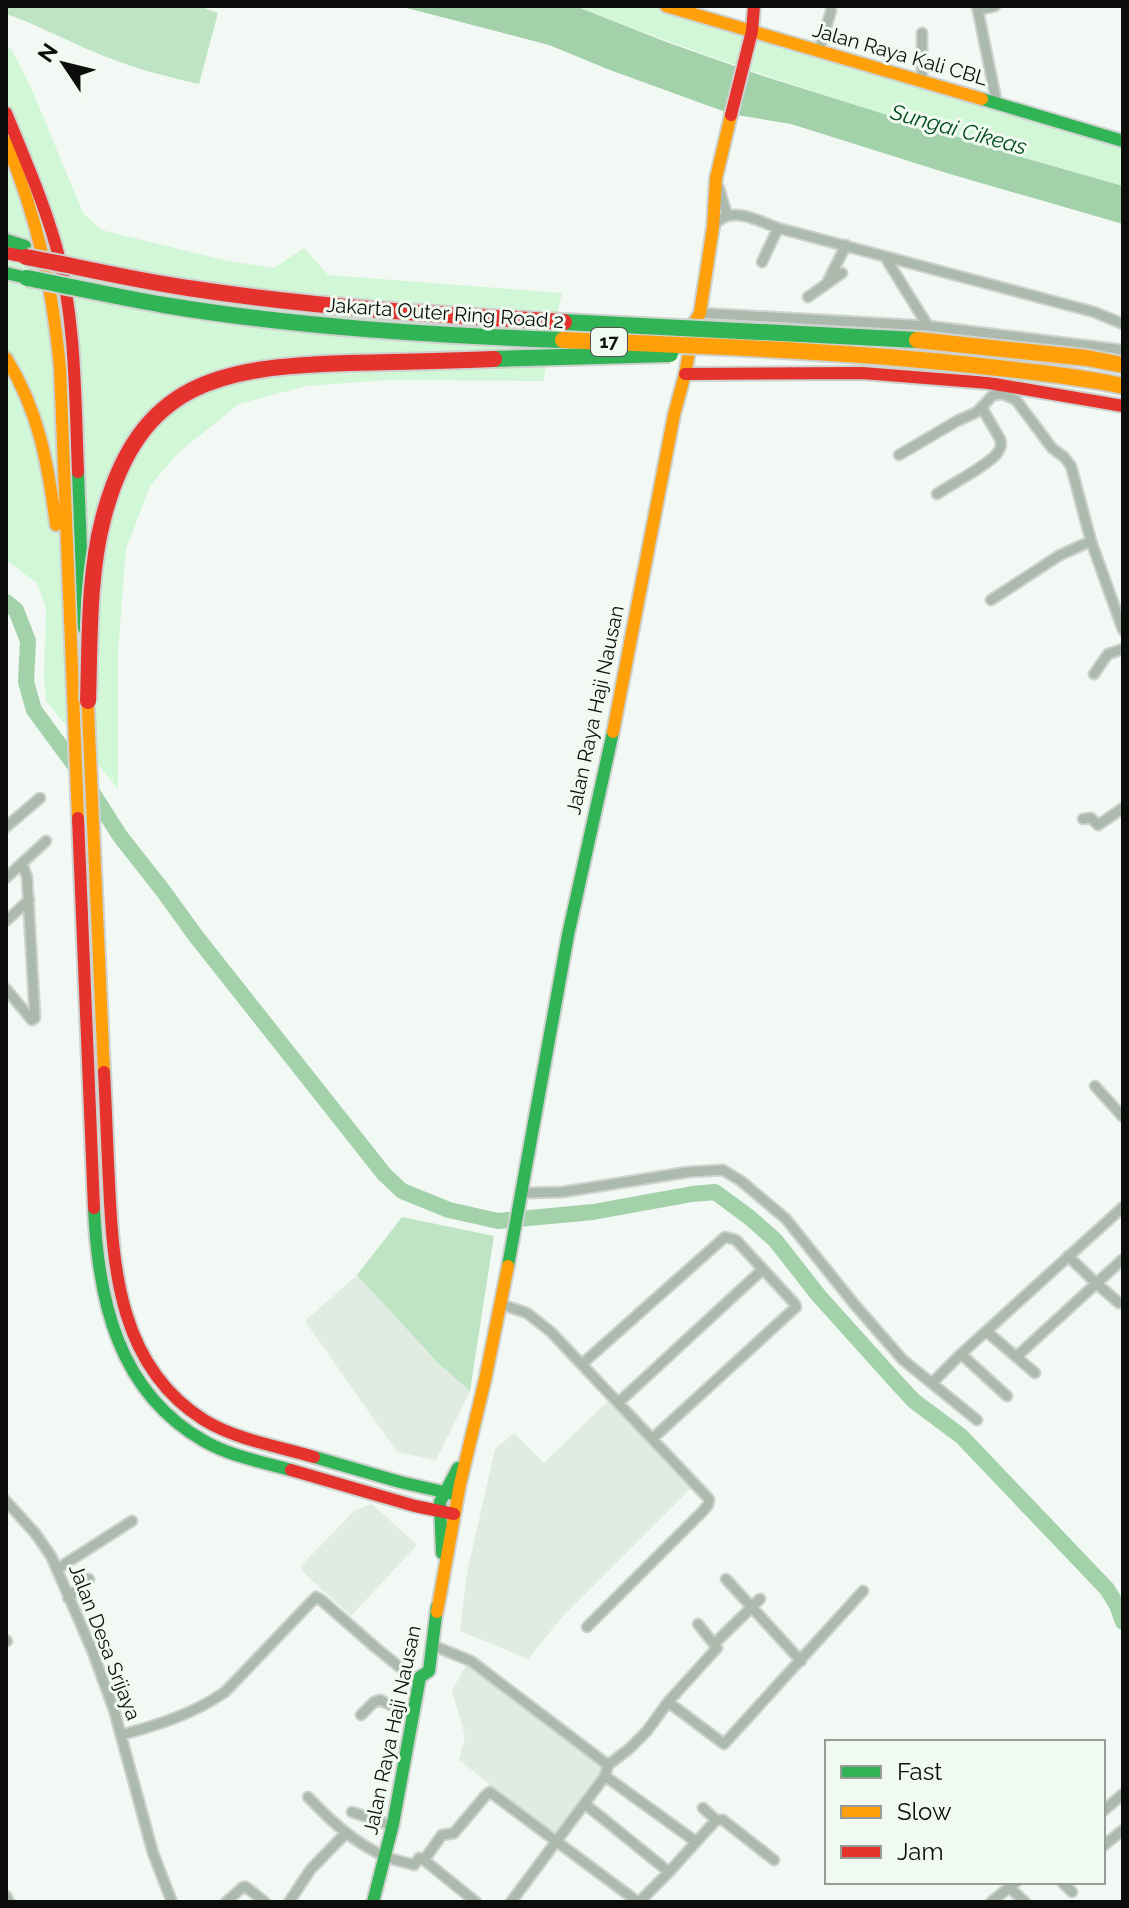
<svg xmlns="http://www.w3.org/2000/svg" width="1129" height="1908" font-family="Raleway,sans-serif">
<rect width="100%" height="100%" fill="#f2f8f3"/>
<path fill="#e0ebe1" d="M357 1275 439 1364 470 1391 436 1460 397 1452 305 1321Z
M608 1401 693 1486 562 1617 528 1659 460 1631 467 1573 495 1449 514 1433 544 1463Z
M372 1504 417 1545 351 1616 305 1574 300 1567 355 1510Z
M467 1664 605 1766 556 1836 459 1760 465 1736 452 1690Z"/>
<path fill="#d2f7d7" d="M575 6H660L1123 141V186C938 133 754 76 575 6Z
M6 44 12 50 33 92 83 213 101 230 228 261 274 268 304 248 328 275 562 293 543 381 389 380 306 386 239 404 179 452 150 486 126 549 118 652V789L46 701 44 679 46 608 37 583 6 560Z"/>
<path fill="#bee4c4" d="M6 6H198L218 13 199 84C163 76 126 66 92 51 63 39 36 24 6 14Z
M402 1217 494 1236 470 1391 439 1364 357 1275Z"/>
<path fill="#a2d1aa" d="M399 6H575L669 43 760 75 1018 156 1123 186V224L950 174 791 124 731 114 610 70 549 45Z"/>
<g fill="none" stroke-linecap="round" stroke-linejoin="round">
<path stroke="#a2d1aa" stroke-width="16" d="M6 602 16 610 28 641 26 682 34 710 76 767 120 836 164 892 195 935 384 1174 402 1191 449 1210 498 1221 593 1212 692 1194 715 1192 749 1217 775 1240 819 1296 899 1385 914 1401 961 1436 1107 1589 1117 1605 1123 1622"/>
<defs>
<path id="street" d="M977 6 997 104
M978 10 995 6
M819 51 831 11
M922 81V33
M719 188 727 215
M713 227C728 203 758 221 778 228L1094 312 1123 324
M885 257 928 326
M762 262 778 228
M827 283 846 245
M808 297 842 273
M700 313 928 326 1123 350
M899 455 957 421 977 412 993 395 1003 394 1016 400 1052 448 1064 457 1071 466 1091 541 1123 630
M937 494C950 485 992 463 998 452 1002 446 1001 445 1000 439L982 408
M991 600 1060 555 1091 541
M1094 674 1108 654 1123 649
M1083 819 1091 818 1098 825 1123 808
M6 827 40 798
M22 864 27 877 35 1018 32 1020
M6 878 46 841
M6 921 29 900
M6 989 32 1020
M1095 1086 1123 1117
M522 1193 563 1192 688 1172 723 1170 741 1181 786 1219 855 1305 903 1360 977 1420
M1068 1256 1096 1283 1119 1303H1123
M500 1304 527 1313 551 1332 709 1499 708 1505 702 1512 587 1627
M986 1331 1035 1373
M961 1354 1007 1396
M1016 1357 1123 1259
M582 1364 725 1237 736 1240 795 1304 796 1307 652 1439
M932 1383 961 1354 1123 1207
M618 1403 762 1270
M6 1501 35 1533 51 1556 92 1650 114 1710 153 1853 172 1902
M57 1569 132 1521
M726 1579 801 1661
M68 1598 89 1579
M6 1640 7 1641
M714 1644 760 1599
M434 1646 471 1661 608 1765
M668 1702 724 1744 863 1591
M361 1715 374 1702 380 1700 413 1716
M121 1735C158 1725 193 1714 225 1692L316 1597 320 1599 375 1647 419 1683
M605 1776 695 1841
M308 1797C330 1820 353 1842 384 1856 393 1860 404 1862 414 1865L419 1858 424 1860 476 1902
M585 1804 669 1872
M703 1808 716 1820
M1103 1811 1123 1794
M352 1812 387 1824H393
M1103 1846 1123 1830
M424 1860 442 1835 454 1833 486 1795 490 1792 638 1902
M1062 1882 1072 1892
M1010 1888 1025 1902
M6 1896 9 1902
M226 1902 243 1887H246L265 1902
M289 1902 311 1869 346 1833
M511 1902 605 1776 608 1765 629 1749 647 1731 668 1702 717 1648 698 1624
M639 1902 669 1872 716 1820H723L774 1860
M991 1902 1016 1882"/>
<path id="fast" d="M982 99 1123 141
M6 240 25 246
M6 273 27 278
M78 472 84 628
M94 1208C98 1300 118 1392 204 1441 230 1456 262 1462 291 1470
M508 1266 568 935 613 732
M314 1457 400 1482 457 1495
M442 1553 440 1502 458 1468
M373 1902 393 1824 420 1677 429 1671 437 1607"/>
<path id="slow" d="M666 6 982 99
M6 142C38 220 52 285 60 368L78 818
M6 358C39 411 48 464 56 525
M87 687 104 1072
M613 732 674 415 685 374 691 342 690 331 700 313 713 227 716 178 731 115
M437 1612 460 1484 485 1380 508 1266"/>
<path id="jam" d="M6 113C24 157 43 200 56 246 76 319 75 397 78 472
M731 115 752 31 754 6
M6 253 26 257
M685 374 862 373 989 383 1123 406
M78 818 94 1208
M104 1072C106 1108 107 1145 109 1182 113 1271 120 1367 204 1420 237 1440 277 1446 314 1457
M291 1470 415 1506 454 1514"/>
</defs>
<use href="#street" stroke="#ced2cf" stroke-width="13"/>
<use href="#fast" stroke="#ced2cf" stroke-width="16"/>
<use href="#slow" stroke="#ced2cf" stroke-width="16"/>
<use href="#jam" stroke="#ced2cf" stroke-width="16"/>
<use href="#street" stroke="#acbaae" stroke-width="9"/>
<use href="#fast" stroke="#30b455" stroke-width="12"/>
<use href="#slow" stroke="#ff9f0a" stroke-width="12"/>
<use href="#jam" stroke="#e5322d" stroke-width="12"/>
<defs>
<path id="fast-bridge" d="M27 278C73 287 118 297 164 305 296 327 429 335 563 340
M564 322 917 340
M494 359 670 354"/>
<path id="slow-bridge" d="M563 340C699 346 836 350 972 365 1022 371 1073 375 1123 386
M917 340 1087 358 1123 365"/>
<path id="jam-bridge" d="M26 257C80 267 133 280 188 288 312 307 438 315 564 322
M88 701C90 641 88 577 103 519 139 380 221 367 348 363 397 362 446 361 494 359"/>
</defs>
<use href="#fast-bridge" stroke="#ced2cf" stroke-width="20" stroke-linecap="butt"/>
<use href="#slow-bridge" stroke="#ced2cf" stroke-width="20" stroke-linecap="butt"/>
<use href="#jam-bridge" stroke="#ced2cf" stroke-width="20" stroke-linecap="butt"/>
<use href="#fast-bridge" stroke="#30b455" stroke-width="16"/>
<use href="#slow-bridge" stroke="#ff9f0a" stroke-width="16"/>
<use href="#jam-bridge" stroke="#e5322d" stroke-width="16"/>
</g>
<g text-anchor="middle" stroke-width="6" stroke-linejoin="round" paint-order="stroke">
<rect fill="#f0faf1" stroke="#505550" stroke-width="2" x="591" y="328" width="36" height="28" rx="6"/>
<g font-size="18" font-weight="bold" fill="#0b0e0b">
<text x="609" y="348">17</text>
</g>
<g font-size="20" fill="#0b0e0b" stroke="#f0faf1">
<text transform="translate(900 54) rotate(16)" y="7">Jalan Raya Kali CBL</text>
<text transform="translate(445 313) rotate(4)" y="7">Jakarta Outer Ring Road 2</text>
<text transform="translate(595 710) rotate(-78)" y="7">Jalan Raya Haji Nausan</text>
<text transform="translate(105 1642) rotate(69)" y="7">Jalan Desa Srijaya</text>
<text transform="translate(392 1730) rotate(-78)" y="7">Jalan Raya Haji Nausan</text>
</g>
<g font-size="22" font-style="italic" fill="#004c1b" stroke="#f0faf1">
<text transform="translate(959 129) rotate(15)" y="8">Sungai Cikeas</text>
</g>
</g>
<rect width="1129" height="1908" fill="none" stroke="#0b0e0b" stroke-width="16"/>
<rect x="825" y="1740" width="280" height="144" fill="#f0faf1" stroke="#949c95" stroke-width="2"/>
<rect x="841" y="1766" width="40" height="12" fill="#30b455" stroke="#949c95" stroke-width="2"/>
<text x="897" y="1780" font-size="24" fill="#0b0e0b">Fast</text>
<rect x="841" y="1806" width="40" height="12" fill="#ff9f0a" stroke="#949c95" stroke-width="2"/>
<text x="897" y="1820" font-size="24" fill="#0b0e0b">Slow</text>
<rect x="841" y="1846" width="40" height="12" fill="#e5322d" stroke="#949c95" stroke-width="2"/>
<text x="897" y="1860" font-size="24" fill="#0b0e0b">Jam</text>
<g transform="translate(64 64) rotate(305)" stroke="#f0faf1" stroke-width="6" paint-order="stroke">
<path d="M0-6L14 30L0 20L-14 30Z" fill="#0b0e0b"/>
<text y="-12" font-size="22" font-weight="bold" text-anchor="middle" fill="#0b0e0b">N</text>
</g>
</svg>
